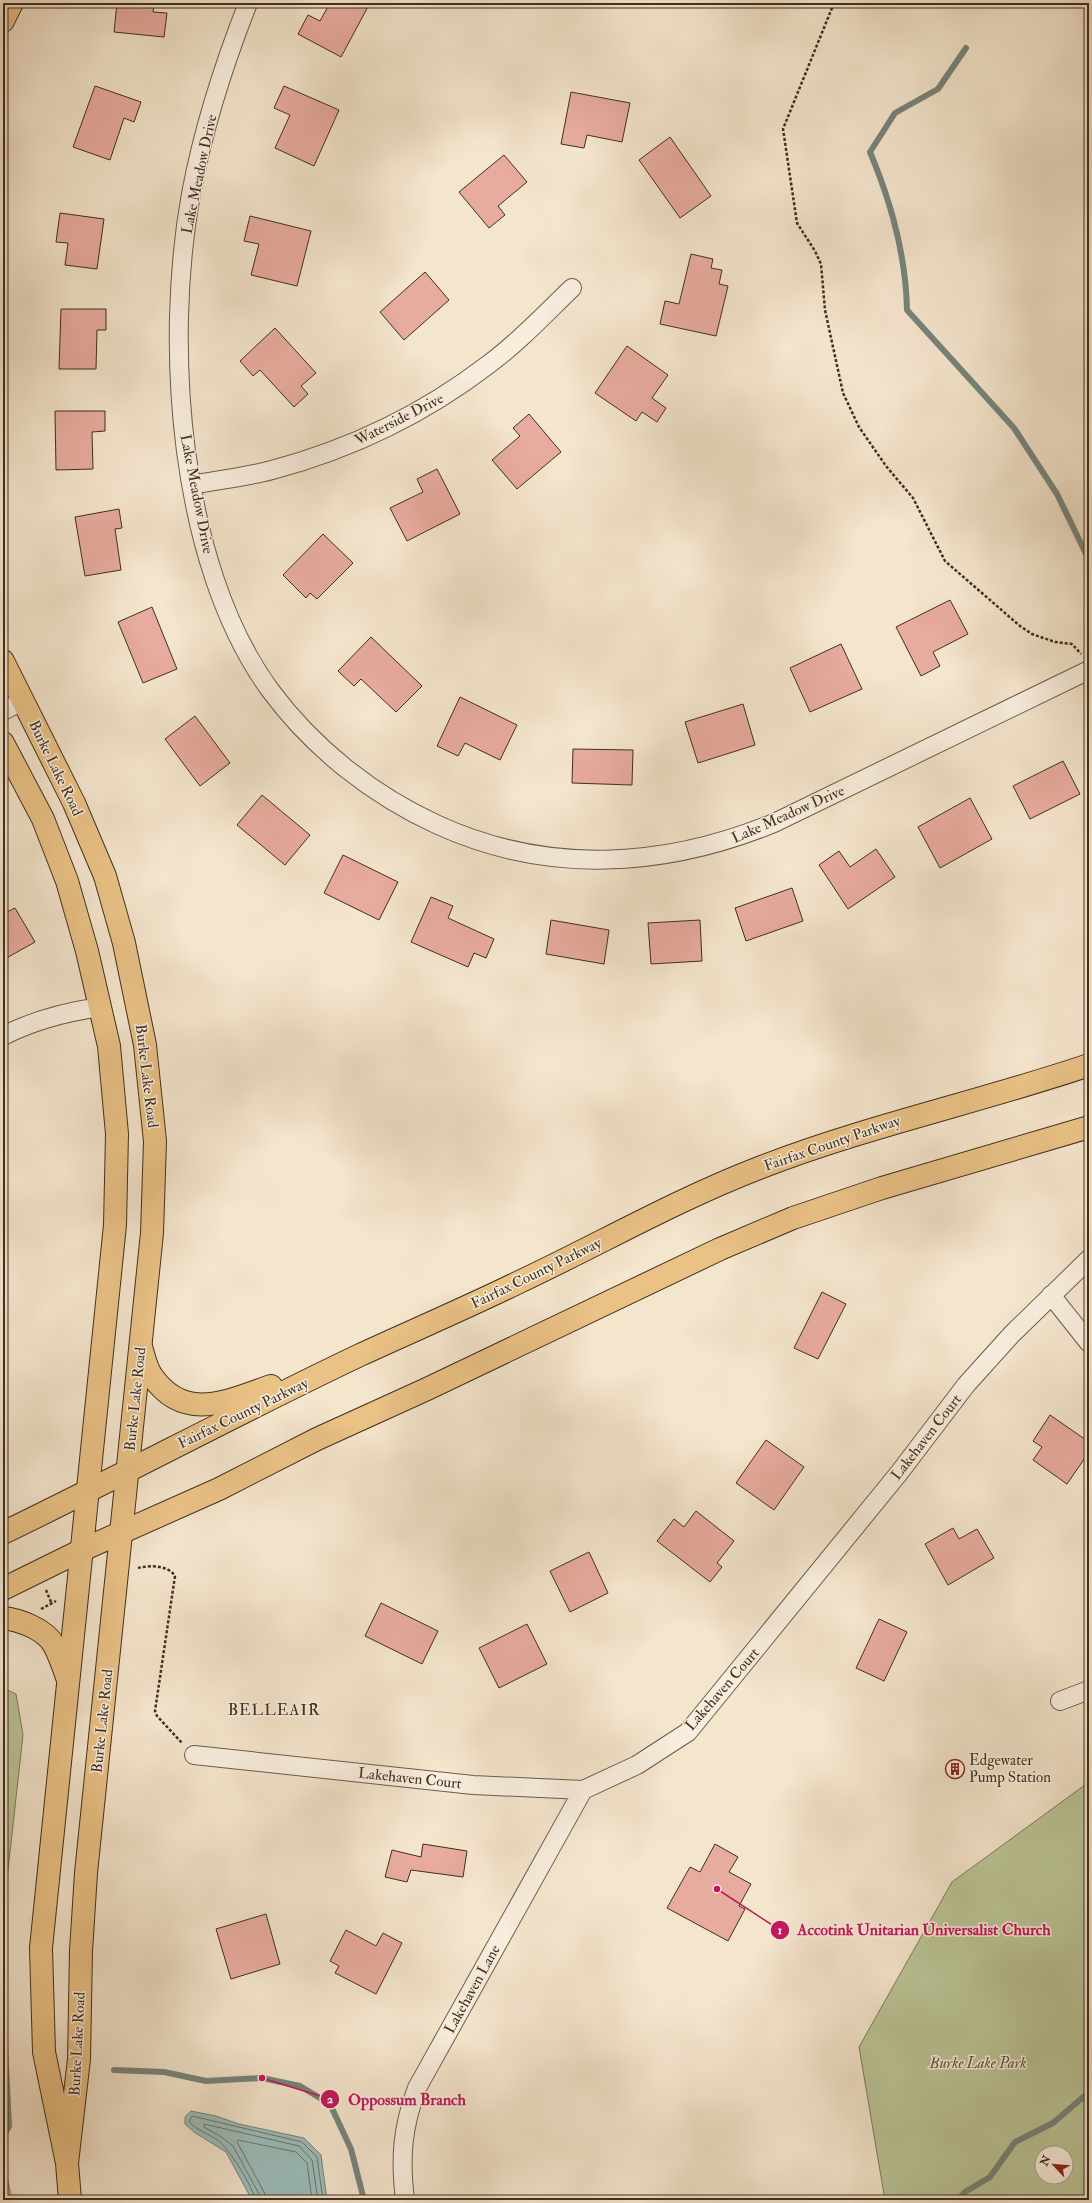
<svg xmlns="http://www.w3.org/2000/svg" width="1092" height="2203" font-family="'IM FELL Double Pica',serif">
<rect width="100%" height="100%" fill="#f4e5cd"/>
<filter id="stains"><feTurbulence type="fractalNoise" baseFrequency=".005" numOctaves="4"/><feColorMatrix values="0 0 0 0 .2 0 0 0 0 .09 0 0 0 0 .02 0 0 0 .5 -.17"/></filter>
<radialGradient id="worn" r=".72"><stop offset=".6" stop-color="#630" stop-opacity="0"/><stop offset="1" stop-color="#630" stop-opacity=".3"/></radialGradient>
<path fill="#bbc598" stroke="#7d7a5b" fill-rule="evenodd" d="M3 1688 16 1694 23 1735 3 1915Z
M1089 1782V2200H885L859 2047 952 1882ZM1042 2153H1066V2177H1042Z
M3 2159 12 2200H3Z"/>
<path fill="#9cbebc" stroke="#77857d" d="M191 2111 216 2116 239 2124 304 2138 321 2155 327 2200H252L226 2152 194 2132 185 2124V2117Z"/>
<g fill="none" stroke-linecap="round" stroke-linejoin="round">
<path stroke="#6e766d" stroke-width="1" d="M255 2200C253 2186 229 2149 218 2140 208 2134 197 2130 189 2122L192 2116 302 2142 317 2157 323 2200
M260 2200 259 2194 233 2146 220 2136 204 2127V2124L299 2146 312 2160 318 2200
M266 2200 264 2192 237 2142 238 2140 296 2152 307 2163 312 2200"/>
<path stroke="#77857d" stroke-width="6" d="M966 48 938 89 895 113 870 152C891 202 906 257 907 310L1014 428 1057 494 1089 560
M114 2070 164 2072 206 2081 262 2078 300 2086 330 2104 351 2149 364 2200
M3 2137 9 2126 5 2047
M958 2200 965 2192 990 2177 1015 2142 1053 2123 1089 2092"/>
</g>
<path fill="#e8ab9f" stroke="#3f2f1e" d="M117 3H154L153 12 167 13 164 37 114 32Z
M330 3H370L341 57 298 34 308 15 320 21Z
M95 86 141 102 134 122 124 118 110 160 73 147Z
M284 86 339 110 314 166 275 148 290 115 274 108Z
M571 92 630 103 622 142 587 135 584 148 561 144Z
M670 137 711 196 680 218 639 160Z
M504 155 527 182 498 206 505 215 489 228 459 192Z
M60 213 104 219 97 269 65 265 68 243 56 242Z
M250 216 311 231 297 286 251 275 259 244 244 241Z
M691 254 713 259 711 268 722 270 719 284 728 286 716 336 660 324 665 301 679 304Z
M425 272 449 300 404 340 380 312Z
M61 309H106V330H97L96 369H59Z
M275 328 316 373 301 386 308 394 294 407 260 370 253 376 240 361Z
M627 346 668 375 652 398 666 408 657 422 642 412 636 421 595 393Z
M55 411H105V431L92 432 93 469 56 470Z
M529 414 561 452 517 489 492 460 520 436 513 428Z
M437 469 460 514 407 541 390 508 423 492 417 479Z
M119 509 122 528 115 529 121 570 85 576 75 517Z
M323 534 353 563 317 599 310 593 306 598 283 575Z
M950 600 968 634 933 652 940 666 921 676 896 627Z
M152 607 177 669 143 683 118 622Z
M371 637 422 686 396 712 361 679 354 686 338 671Z
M841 644 862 689 810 712 790 668Z
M460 697 517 725 500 760 465 743 458 756 437 746Z
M743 704 755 745 698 763 685 722Z
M195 716 230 763 200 786 165 739Z
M573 749 633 750 632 785 572 783Z
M1063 761 1080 794 1030 819 1013 786Z
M262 795 310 835 285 865 237 825Z
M970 798 992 839 940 868 918 827Z
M876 849 895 877 848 909 819 865 839 851 850 867Z
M343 855 398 882 379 920 324 893Z
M792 888 803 921 746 941 735 908Z
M431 897 453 906 448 918 494 939 486 958 474 953 468 967 411 942Z
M15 908 35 942 3 960V914Z
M551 920 609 930 604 964 546 954Z
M700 920 702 961 651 964 648 923Z
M822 1292 846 1304 818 1359 794 1348Z
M1050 1415 1089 1442V1452L1067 1484 1033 1460 1042 1447 1033 1441Z
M766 1440 804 1467 774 1510 736 1483Z
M696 1511 734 1541 717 1563 722 1567 710 1582 657 1541 674 1519 684 1527Z
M953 1528 959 1539 977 1529 994 1558 948 1585 925 1544Z
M589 1552 608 1593 570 1612 550 1571Z
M381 1603 438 1631 422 1664 365 1636Z
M879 1619 907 1632 884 1681 856 1668Z
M527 1624 547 1664 499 1688 479 1648Z
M423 1844 467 1851 463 1877 411 1870 407 1882 385 1877 392 1850 421 1857Z
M715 1844 738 1857 729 1872 751 1884 739 1906 745 1909 728 1941 667 1908 690 1867 700 1872Z
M266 1914 280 1964 231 1979 216 1929Z
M346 1930 376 1946 383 1933 402 1943 376 1994 335 1973 339 1966 330 1961Z"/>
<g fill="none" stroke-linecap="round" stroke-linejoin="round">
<defs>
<path id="minor" d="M248 3C224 64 203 129 191 194 164 342 178 564 270 690 313 748 372 795 438 825 548 875 664 868 774 823L1089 670
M192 485C218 480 246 477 272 470 351 449 424 414 489 364 519 342 545 314 572 288
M3 711 22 701
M3 1036C34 1020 66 1012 100 1007
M1051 1295 1089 1343
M1060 1701 1089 1690
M194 1755 473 1785 583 1790 637 1765 688 1732 899 1473 966 1385 1012 1334 1089 1259
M405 2200C400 2159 402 2128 417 2088L583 1790"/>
<path id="primary" d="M3 21 12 3
M3 661 74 803 105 876 124 943 145 1045 155 1141 152 1233 86 1873 81 1951 79 2059 67 2163
M3 743 43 819 67 881 87 951 109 1046 117 1134 115 1225 41 1948 44 2052 67 2163 70 2200"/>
<path id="trunk" d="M141 1347C144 1356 146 1368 152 1376 184 1423 228 1401 271 1386
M3 1533C123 1475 240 1412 360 1355 412 1331 466 1308 517 1283 598 1245 676 1200 759 1168 867 1126 980 1102 1089 1065
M3 1589 82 1550 219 1489 317 1439 427 1389 720 1249 793 1218 882 1188 1089 1127
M3 1618C20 1620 45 1629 54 1645 60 1656 64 1669 68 1680"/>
</defs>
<use href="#minor" stroke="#6c5c4a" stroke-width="20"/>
<use href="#primary" stroke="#3f2f1e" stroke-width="24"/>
<use href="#trunk" stroke="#3f2f1e" stroke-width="24"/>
<path stroke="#3f2f1e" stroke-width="2.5" stroke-dasharray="3 2" stroke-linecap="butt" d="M834 3 783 129 797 223 815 251 821 264 825 310 843 393 859 427 886 466 913 498 945 561 1020 626 1032 634 1055 642 1072 644 1081 654
M138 1568C150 1565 168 1565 175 1576L155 1711 157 1716 182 1743
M46 1590 51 1602
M41 1609 56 1601"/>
<use href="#minor" stroke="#f8eede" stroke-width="18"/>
<use href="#primary" stroke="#eac286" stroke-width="22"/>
<use href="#trunk" stroke="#eac286" stroke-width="22"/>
</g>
<defs>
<symbol id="building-ring" viewBox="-11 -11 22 22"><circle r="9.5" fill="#f8eede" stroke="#8f2418" stroke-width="1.5"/><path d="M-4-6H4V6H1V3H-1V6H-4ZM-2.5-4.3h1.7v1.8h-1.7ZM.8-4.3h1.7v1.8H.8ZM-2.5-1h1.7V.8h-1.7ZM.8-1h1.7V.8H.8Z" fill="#8f2418"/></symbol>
</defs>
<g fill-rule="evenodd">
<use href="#building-ring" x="944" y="1758" width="22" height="22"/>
</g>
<g text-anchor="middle" stroke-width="3" stroke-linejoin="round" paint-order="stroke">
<g font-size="15" fill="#3f2f1e" stroke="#f8eede">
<text transform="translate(199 174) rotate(-78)" y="5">Lake Meadow Drive</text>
<text transform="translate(399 419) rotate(-27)" y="5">Waterside Drive</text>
<text transform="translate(197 494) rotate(79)" y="5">Lake Meadow Drive</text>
<text transform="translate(56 768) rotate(64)" y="5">Burke Lake Road</text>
<text transform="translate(788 814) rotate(-24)" y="5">Lake Meadow Drive</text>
<text transform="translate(147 1076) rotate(83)" y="5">Burke Lake Road</text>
<text transform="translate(832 1143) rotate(-19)" y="5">Fairfax County Parkway</text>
<text transform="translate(536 1273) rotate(-26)" y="5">Fairfax County Parkway</text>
<text transform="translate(135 1399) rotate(-84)" y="5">Burke Lake Road</text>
<text transform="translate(243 1413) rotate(-26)" y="5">Fairfax County Parkway</text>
<text transform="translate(926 1437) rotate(-52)" y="5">Lakehaven Court</text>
<text transform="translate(722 1689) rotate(-49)" y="5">Lakehaven Court</text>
<text transform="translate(102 1721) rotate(-84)" y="5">Burke Lake Road</text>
<text transform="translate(410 1778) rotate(6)" y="5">Lakehaven Court</text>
<text transform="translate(472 1989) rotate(-61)" y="5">Lakehaven Lane</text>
<text transform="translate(77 2044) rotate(-87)" y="5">Burke Lake Road</text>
</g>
<g font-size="15" fill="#3f2f1e" stroke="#f8eede" text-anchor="start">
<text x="969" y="1765">Edgewater<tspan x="969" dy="17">Pump Station</tspan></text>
</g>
<g font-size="15" font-style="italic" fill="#5e543c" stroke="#f8eede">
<text x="978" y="2068">Burke Lake Park</text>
</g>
<g font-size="16" letter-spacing="1" fill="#3f2f1e" stroke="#f8eede">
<text x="274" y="1715">BELLEAIR</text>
</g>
</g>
<path fill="none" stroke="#c2185b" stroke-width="1.5" d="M717 1889L780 1930M262 2078L330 2099"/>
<g fill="#c2185b" stroke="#f8eede" stroke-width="1.5">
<circle cx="717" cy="1889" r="4"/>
<circle cx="262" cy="2078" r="4"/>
<circle cx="780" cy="1930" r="10"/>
<circle cx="330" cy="2099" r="10"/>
</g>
<g font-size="12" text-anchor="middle" font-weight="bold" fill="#fff">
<text x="780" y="1934">1</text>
<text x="330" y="2103">2</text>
</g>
<g font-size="16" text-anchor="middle" font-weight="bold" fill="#c2185b" stroke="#f8eede" stroke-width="3" stroke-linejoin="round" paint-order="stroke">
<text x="924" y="1935">Accotink Unitarian Universalist Church</text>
<text x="407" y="2105">Oppossum Branch</text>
</g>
<rect width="1092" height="2203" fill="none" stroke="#f4e5cd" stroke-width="16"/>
<rect x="4" y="4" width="1084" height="2195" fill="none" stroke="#3f2f1e" stroke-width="2"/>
<rect x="8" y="8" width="1076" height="2187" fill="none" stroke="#3f2f1e"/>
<g transform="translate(1054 2165) rotate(296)"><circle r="19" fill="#f8eede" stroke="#aea291"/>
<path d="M0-3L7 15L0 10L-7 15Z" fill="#8f2418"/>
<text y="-6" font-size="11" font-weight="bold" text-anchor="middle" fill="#3f2f1e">N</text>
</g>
<rect width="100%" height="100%" filter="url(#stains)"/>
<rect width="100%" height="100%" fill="url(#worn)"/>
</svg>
